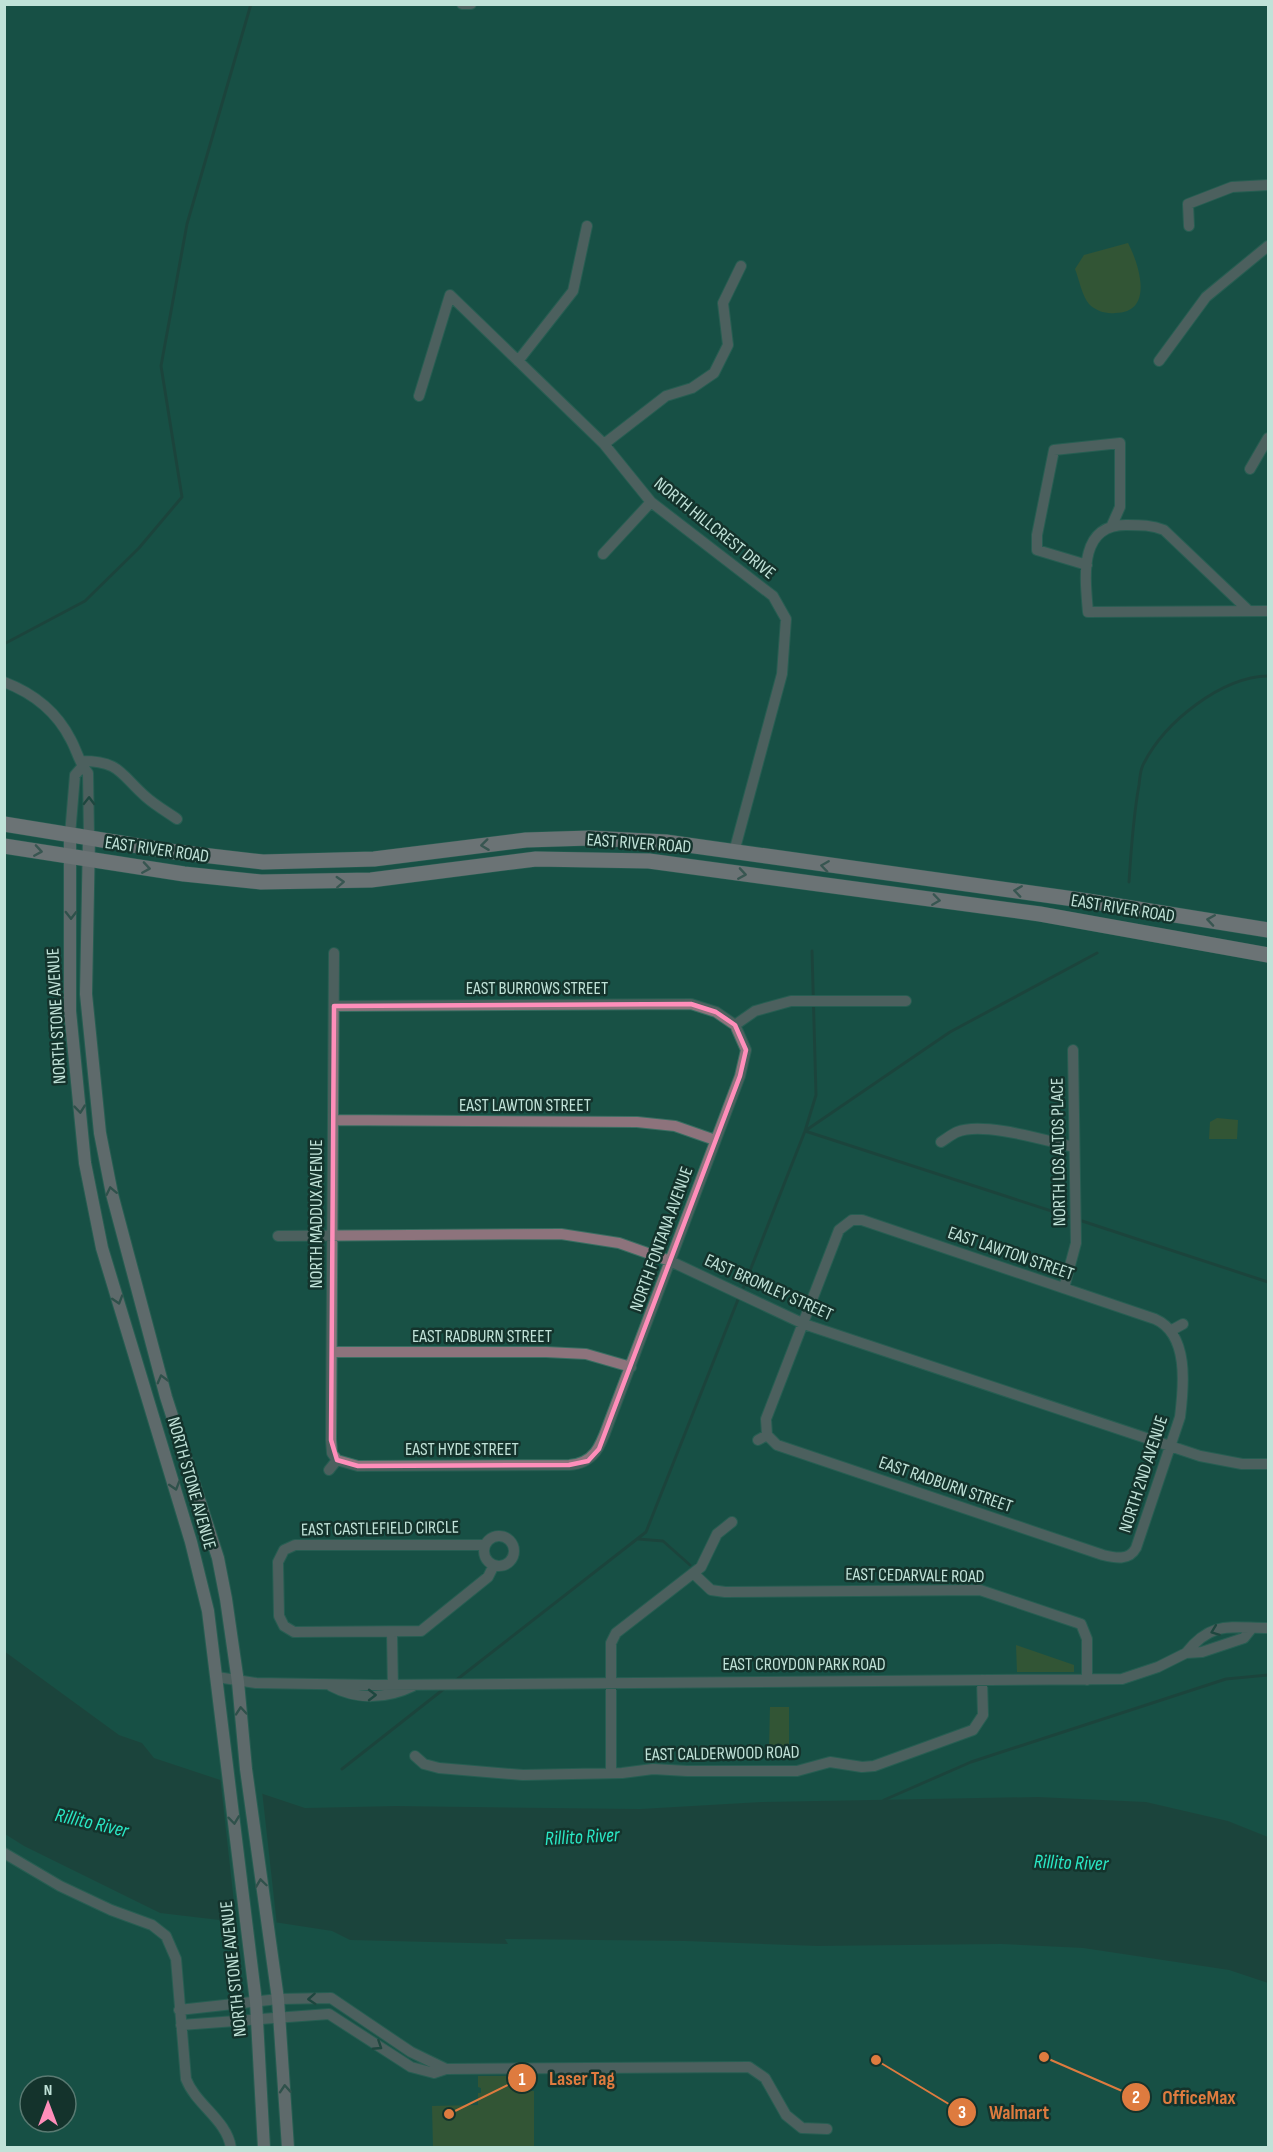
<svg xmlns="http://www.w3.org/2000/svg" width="1273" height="2152" font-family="'Sofia Sans Condensed',sans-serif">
<rect width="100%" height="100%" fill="#185145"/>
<path fill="#535b23" d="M1128 243C1140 266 1154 313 1115 313 1106 314 1096 311 1089 304 1082 296 1079 279 1075 269L1084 255Z
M1217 1118 1238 1120 1237 1139H1209L1210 1122Z
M1016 1645 1074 1665V1672H1017Z
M770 1707H789V1749L769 1748Z
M478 2076H524V2091H534V2147H433L432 2106 478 2105V2093H481V2088L478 2087Z"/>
<path fill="#203732" d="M4 1651 119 1735 142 1743 154 1758 305 1808 396 1806 640 1809 761 1802 1038 1797 1146 1802 1228 1821 1268 1837V1983L1229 1970 1083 1948 1001 1944 817 1946 685 1941 505 1939 508 1944 350 1940 332 1931 221 1914 219 1920 160 1913 24 1846 5 1834Z"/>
<path fill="#185145" d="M220 1776 262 1791 277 1926 236 1920Z"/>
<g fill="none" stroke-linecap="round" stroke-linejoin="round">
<path stroke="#203732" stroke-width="3" d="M4 644 85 601 139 548 182 497 161 366 187 224 251 4
M1129 882C1131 850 1133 818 1139 785 1140 778 1140 769 1144 763 1165 722 1221 677 1268 676
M812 951 816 1095 805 1131 1073 1218
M1079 1220 1268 1282
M742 1291 805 1131 950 1032 1097 953
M638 1539 663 1541 690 1565
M455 1681 646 1532 739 1297
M342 1769 445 1688
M884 1800 971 1762 1226 1679 1268 1675"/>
<defs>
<path id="minor" d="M462 4H471
M1189 226 1188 204 1232 187 1268 185
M518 361 573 291 587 226
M1159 361 1206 297 1268 246
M419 396 450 295 604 444 651 502 773 596 786 619 782 674 734 852
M604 444 666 396 692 388 714 373 728 345 723 303 741 266
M1250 469 1268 438
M603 554 651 502
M1087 565 1037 550V535L1054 450 1120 443V507L1112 525
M1248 610 1164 530C1152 525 1141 525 1127 525 1078 524 1085 577 1088 612L1268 611
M4 682C33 693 57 712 71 740 77 751 80 765 88 773L89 837
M82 761C120 761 120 774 146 797 155 805 167 812 177 819
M70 835 75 775 82 767
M334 1006 691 1004 716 1012 735 1025
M735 1025 755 1011 791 1001H906
M333 1120 637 1122 675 1126 715 1140
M941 1142C946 1139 952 1134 957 1132 983 1121 1047 1141 1074 1147
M278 1236 561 1234 619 1243 670 1261 804 1324 1200 1456 1242 1464H1268
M1064 1288 1076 1243 1073 1050
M1172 1330 1183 1324
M332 1352H546L586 1354 631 1367
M758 1440 767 1435 777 1445 1103 1555C1115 1558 1129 1561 1136 1548L1180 1417C1184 1385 1189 1334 1155 1319L862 1220H852L839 1230 766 1419 767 1435
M337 1460 358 1466 569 1465C598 1463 602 1440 611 1417L740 1076 746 1050 735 1025
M329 1470 337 1460 332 1453 331 1440 334 953
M484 1551a15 15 0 1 1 30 0a15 15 0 1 1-30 0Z
M485 1545H295L284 1550 278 1562 279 1616 284 1626 294 1632 421 1631 488 1577 494 1565
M693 1573 711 1590 725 1592 980 1590 1081 1624 1087 1639V1680
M392 1632 393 1692
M1186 1653C1212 1620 1231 1628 1268 1628
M217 1677 256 1683 375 1685 1122 1679 1158 1667 1186 1653 1202 1652 1244 1638 1252 1628
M331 1686C357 1700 386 1699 413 1686
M415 1756 424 1764 439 1768 523 1775 622 1773 653 1769 687 1771H797L830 1762 862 1767 874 1766 973 1730 983 1715 982 1680
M611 1773V1643L616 1633 701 1567 717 1534 732 1522
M4 1853 60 1886 111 1910 152 1925 166 1936 176 1959 186 2079C196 2105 227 2120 231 2148
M179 2010 278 1999 331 1998 411 2052 446 2069
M181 2025 329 2014 411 2067 434 2073 446 2069 749 2067 765 2078 786 2115 802 2128 827 2129"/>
<path id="secondary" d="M70 835V1011L85 1163 102 1248 191 1542 208 1611 256 2002 264 2148
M89 837 86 994 100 1133 112 1194 166 1397 218 1558 226 1599 238 1682 246 1769 278 1999 288 2148"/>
<path id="primary" d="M4 824 176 852 263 862 374 859 526 840 590 838 666 842 1088 901 1268 930
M4 846 184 874 261 882 371 880 536 859 649 861 1040 914 1268 955"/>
</defs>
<use href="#minor" stroke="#3a6e62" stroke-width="12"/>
<use href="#secondary" stroke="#3a6e62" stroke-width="14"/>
<use href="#primary" stroke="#3a6e62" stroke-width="16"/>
<use href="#minor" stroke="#8d737c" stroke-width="10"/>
<use href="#secondary" stroke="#b48b99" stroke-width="12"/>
<use href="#primary" stroke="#d19daf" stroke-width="15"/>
</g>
<defs><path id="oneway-chevron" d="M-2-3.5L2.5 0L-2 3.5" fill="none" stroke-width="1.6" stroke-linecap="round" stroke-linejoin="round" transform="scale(1.5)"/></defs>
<g stroke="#263d38">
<use href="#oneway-chevron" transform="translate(89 801) rotate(-89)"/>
<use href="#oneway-chevron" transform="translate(1215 1631) rotate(159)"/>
<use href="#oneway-chevron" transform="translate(372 1695)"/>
<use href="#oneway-chevron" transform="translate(312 1999) rotate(176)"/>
<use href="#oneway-chevron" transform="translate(378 2046) rotate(33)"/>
</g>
<g stroke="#605d60">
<use href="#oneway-chevron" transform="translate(485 845) rotate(173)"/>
<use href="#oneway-chevron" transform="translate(38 851) rotate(9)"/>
<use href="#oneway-chevron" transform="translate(825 866) rotate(-172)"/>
<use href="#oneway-chevron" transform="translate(146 868) rotate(9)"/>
<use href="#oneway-chevron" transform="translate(742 874) rotate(9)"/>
<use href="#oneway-chevron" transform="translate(340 882) rotate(-3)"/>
<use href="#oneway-chevron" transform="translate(1018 891) rotate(-172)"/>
<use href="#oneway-chevron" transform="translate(936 900) rotate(8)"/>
<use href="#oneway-chevron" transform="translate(1211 920) rotate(-171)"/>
</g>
<g stroke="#4c5252">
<use href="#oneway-chevron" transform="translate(71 915) rotate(90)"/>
<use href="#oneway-chevron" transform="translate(80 1109) rotate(84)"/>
<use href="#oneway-chevron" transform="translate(111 1191) rotate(-102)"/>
<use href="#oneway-chevron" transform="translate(118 1300) rotate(73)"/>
<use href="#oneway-chevron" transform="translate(162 1379) rotate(-105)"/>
<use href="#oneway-chevron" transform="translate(175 1486) rotate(73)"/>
<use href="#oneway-chevron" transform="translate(241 1711) rotate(-95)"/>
<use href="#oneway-chevron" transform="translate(234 1820) rotate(83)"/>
<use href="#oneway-chevron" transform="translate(261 1883) rotate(-98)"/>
<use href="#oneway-chevron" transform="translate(285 2089) rotate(-94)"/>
</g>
<path d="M0 0H1273V2152H0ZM691 1004 716 1012 735 1025 746 1050 740 1076 599 1449 588 1461 569 1465 358 1466 337 1460 331 1440 334 1006Z" fill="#185145" fill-opacity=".55" fill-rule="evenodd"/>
<path fill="none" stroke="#ff8eba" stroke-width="4.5" stroke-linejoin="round" d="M691 1004 716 1012 735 1025 746 1050 740 1076 599 1449 588 1461 569 1465 358 1466 337 1460 331 1440 334 1006Z"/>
<g text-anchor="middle" stroke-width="5" stroke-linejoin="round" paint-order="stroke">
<g font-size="18" fill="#c0e2d8" stroke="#14332c">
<text transform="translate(715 528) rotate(39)" y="6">NORTH HILLCREST DRIVE</text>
<text transform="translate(639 843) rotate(4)" y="6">EAST RIVER ROAD</text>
<text transform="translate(157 849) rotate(8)" y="6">EAST RIVER ROAD</text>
<text transform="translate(1123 908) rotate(9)" y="6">EAST RIVER ROAD</text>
<text x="537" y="994">EAST BURROWS STREET</text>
<text transform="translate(56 1016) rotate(-93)" y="6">NORTH STONE AVENUE</text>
<text x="525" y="1111">EAST LAWTON STREET</text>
<text transform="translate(1058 1152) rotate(-91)" y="6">NORTH LOS ALTOS PLACE</text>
<text transform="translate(316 1214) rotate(-90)" y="6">NORTH MADDUX AVENUE</text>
<text transform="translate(661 1239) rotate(-70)" y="6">NORTH FONTANA AVENUE</text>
<text transform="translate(1011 1253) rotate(19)" y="6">EAST LAWTON STREET</text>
<text transform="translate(769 1287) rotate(24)" y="6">EAST BROMLEY STREET</text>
<text x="482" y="1342">EAST RADBURN STREET</text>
<text x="462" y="1455">EAST HYDE STREET</text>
<text transform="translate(1143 1474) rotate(-72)" y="6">NORTH 2ND AVENUE</text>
<text transform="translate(192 1483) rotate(74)" y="6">NORTH STONE AVENUE</text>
<text transform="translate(946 1484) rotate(19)" y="6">EAST RADBURN STREET</text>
<text transform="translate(380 1528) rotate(-1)" y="6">EAST CASTLEFIELD CIRCLE</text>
<text transform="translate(915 1575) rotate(1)" y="6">EAST CEDARVALE ROAD</text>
<text x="804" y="1670">EAST CROYDON PARK ROAD</text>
<text transform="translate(722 1753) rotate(-1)" y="6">EAST CALDERWOOD ROAD</text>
<text transform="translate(233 1969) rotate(-96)" y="6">NORTH STONE AVENUE</text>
</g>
<g font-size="20" font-style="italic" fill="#2ae8c5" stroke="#14332c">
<text transform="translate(92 1822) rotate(13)" y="7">Rillito River</text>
<text transform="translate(582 1836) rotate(-3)" y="7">Rillito River</text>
<text transform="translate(1071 1862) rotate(2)" y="7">Rillito River</text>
</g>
</g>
<path fill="none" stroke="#de7b3f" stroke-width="2" d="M449 2114L522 2078M1044 2057L1136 2097M876 2060L962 2112"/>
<g fill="#de7b3f" stroke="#14332c" stroke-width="2">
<circle cx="449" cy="2114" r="6"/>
<circle cx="1044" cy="2057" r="6"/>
<circle cx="876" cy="2060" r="6"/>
<circle cx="522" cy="2078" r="15"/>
<circle cx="1136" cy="2097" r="15"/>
<circle cx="962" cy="2112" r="15"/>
</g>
<g font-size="18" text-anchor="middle" font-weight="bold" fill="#fff">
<text x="522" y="2085">1</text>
<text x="1136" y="2103">2</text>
<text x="962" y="2118">3</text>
</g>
<g font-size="20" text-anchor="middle" font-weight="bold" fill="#de7b3f" stroke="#14332c" stroke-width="5" stroke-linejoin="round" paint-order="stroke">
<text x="582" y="2085">Laser Tag</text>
<text x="1199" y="2104">OfficeMax</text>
<text x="1019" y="2119">Walmart</text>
</g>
<rect width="1273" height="2152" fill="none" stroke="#c0e2d8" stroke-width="12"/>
<g transform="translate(48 2104)"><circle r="28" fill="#14332c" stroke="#597971" stroke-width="1.5"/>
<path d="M0-4.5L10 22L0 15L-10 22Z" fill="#ff8eba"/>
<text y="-9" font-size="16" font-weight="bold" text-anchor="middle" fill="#c0e2d8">N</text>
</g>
</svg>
